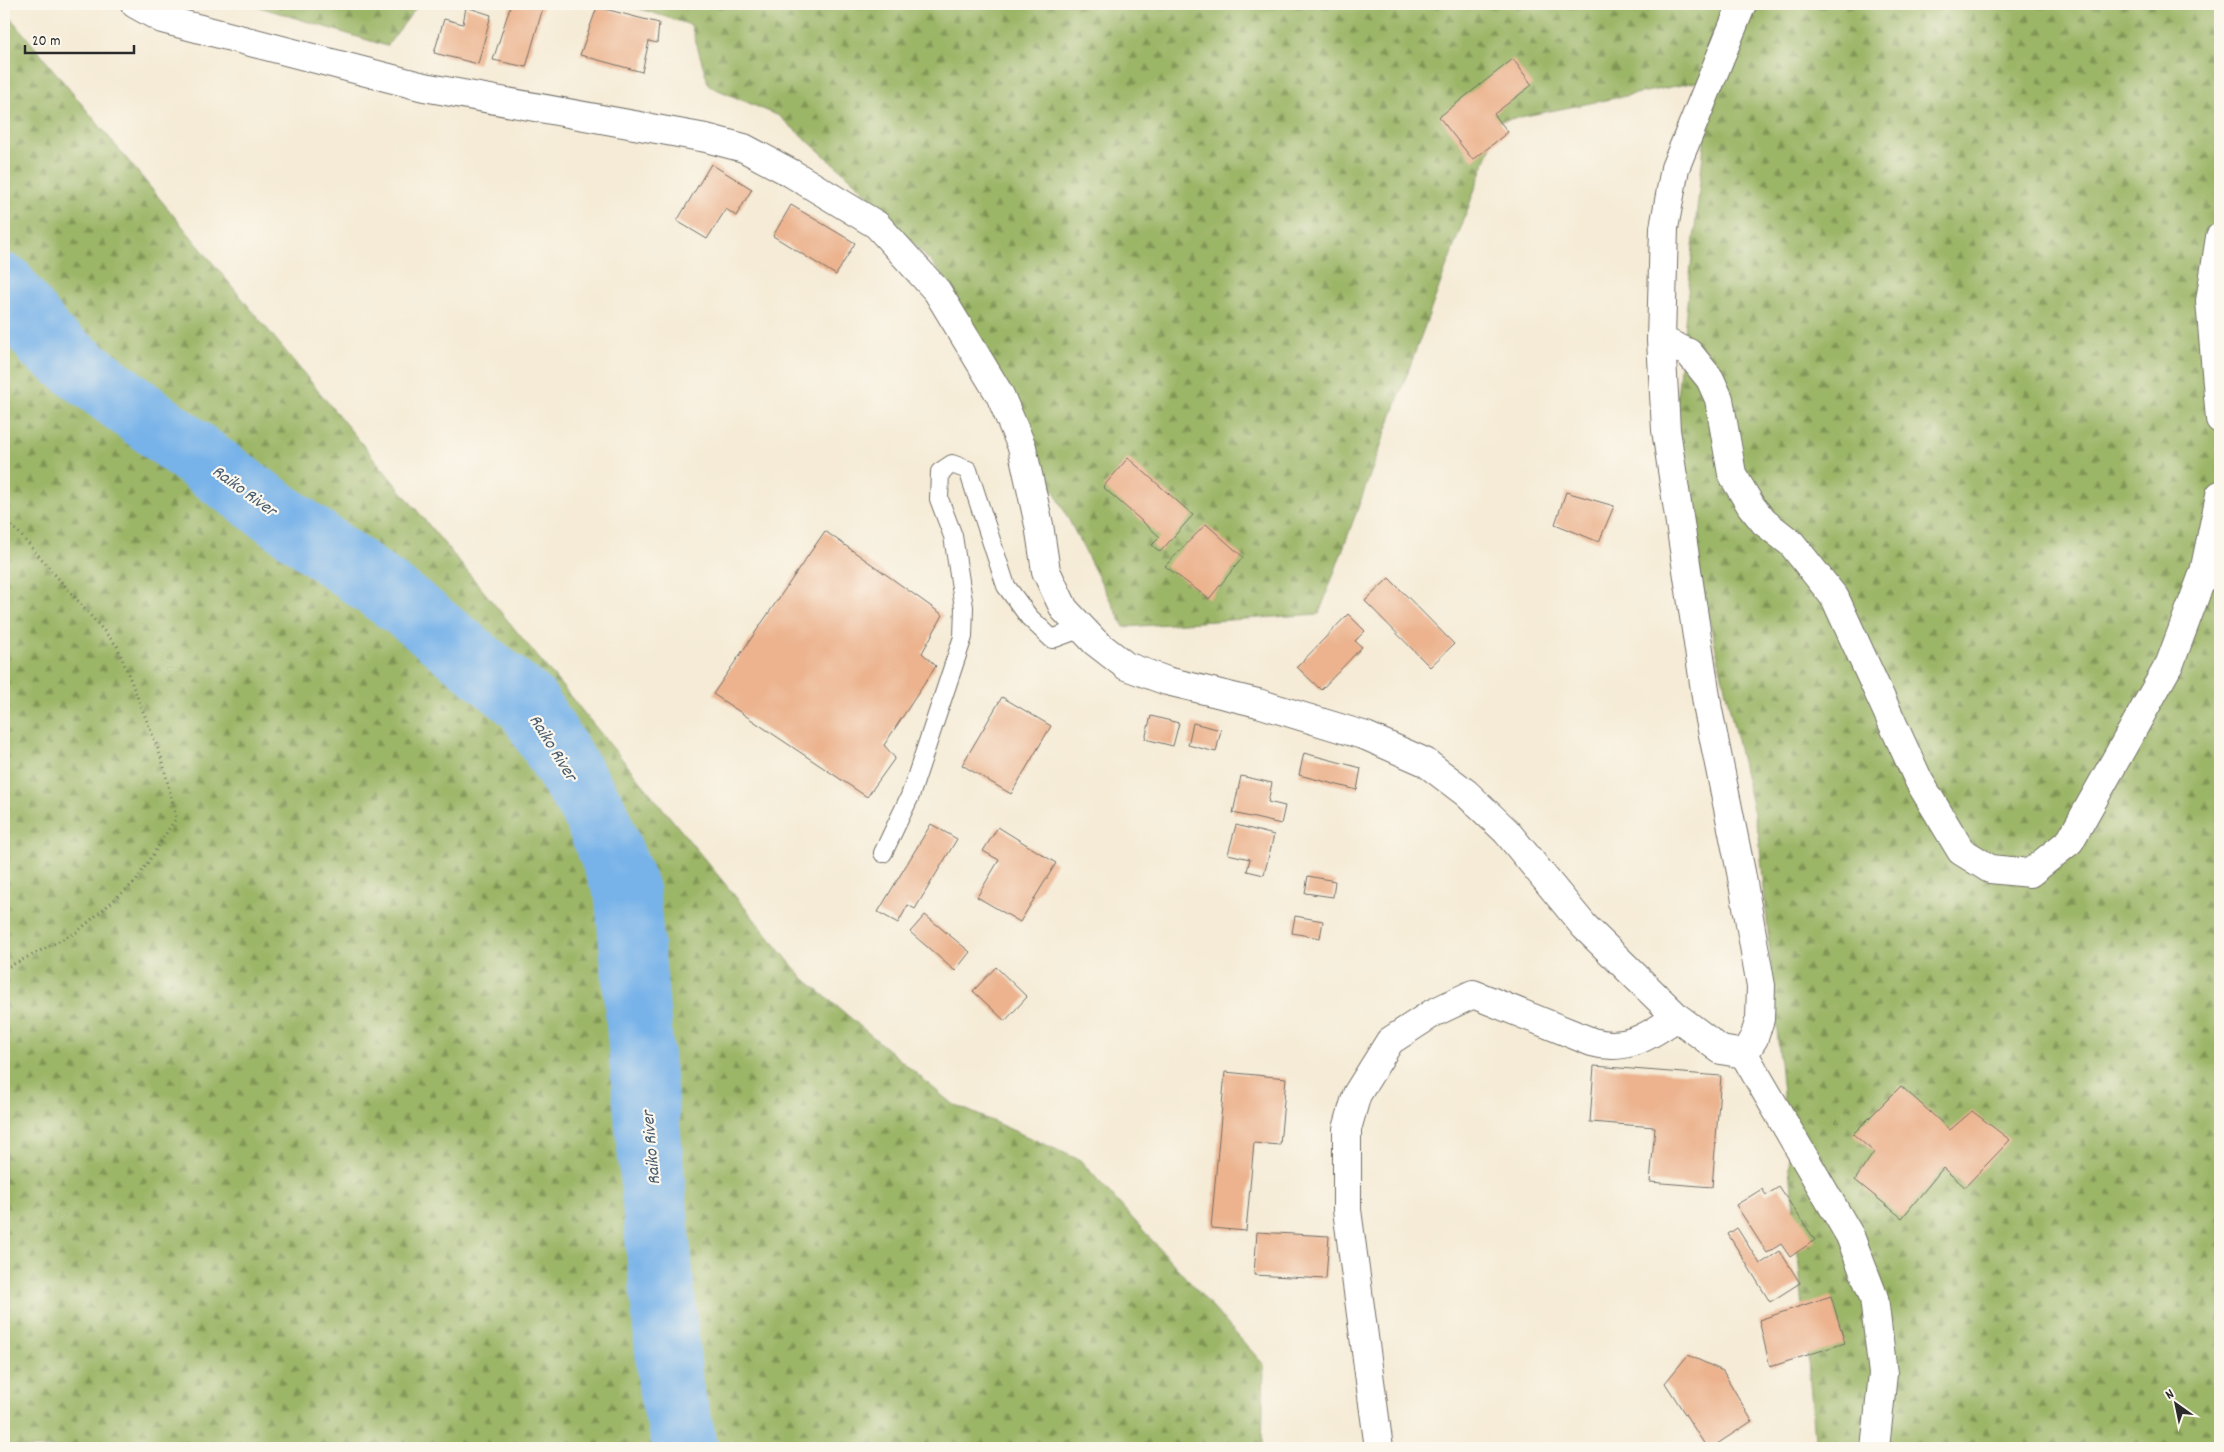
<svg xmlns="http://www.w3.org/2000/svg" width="2224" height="1452" font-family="Dekko,sans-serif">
<defs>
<pattern id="forest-firs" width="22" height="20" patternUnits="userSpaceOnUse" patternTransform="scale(1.25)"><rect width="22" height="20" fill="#9cb667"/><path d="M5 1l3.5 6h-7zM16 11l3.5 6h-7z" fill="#7f9455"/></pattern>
</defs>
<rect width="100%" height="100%" fill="#fbf7ec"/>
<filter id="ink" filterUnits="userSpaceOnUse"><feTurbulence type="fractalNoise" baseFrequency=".02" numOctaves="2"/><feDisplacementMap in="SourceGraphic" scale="10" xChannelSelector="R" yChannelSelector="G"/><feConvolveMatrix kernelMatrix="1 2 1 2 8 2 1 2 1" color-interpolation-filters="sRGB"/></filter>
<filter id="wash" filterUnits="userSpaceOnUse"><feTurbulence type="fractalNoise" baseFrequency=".0096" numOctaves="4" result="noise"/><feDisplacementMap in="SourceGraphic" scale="20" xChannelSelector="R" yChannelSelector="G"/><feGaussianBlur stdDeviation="1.12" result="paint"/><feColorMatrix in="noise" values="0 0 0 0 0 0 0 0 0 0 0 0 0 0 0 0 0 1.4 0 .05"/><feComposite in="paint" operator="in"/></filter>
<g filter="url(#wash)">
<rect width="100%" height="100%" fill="#f5ebd6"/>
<path fill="url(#forest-firs)" stroke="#647049" d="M250 4H419L387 46Z
M625 4H2220V1448H1816L1759 836 1671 453 1711 79 1500 121 1319 614 1124 627 943 275 857 184 779 116 709 86 691 25Z
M4 10 801 976 951 1103 1080 1160 1264 1365 1262 1448H4Z"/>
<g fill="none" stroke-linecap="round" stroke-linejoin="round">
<path stroke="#77b2e9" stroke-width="65" d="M4 286 47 343 223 475 410 609 527 703 595 813 627 892 671 1390 686 1448"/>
</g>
<g id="blocks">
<path fill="#ecb38e" d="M511 4H544L526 67 493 60Z
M466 7 491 15 478 64 434 53 444 19 463 24Z
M597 7 659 23 657 43 649 41 642 72 580 55Z
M1513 59 1532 85 1494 114 1508 132 1473 160 1439 117Z
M711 164 752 189 736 216 726 209 707 239 677 221Z
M791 205 855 243 836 275 773 236Z
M1128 458 1193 515 1160 552 1152 545 1160 537 1103 487Z
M1566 492 1614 506 1599 542 1555 524Z
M1206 524 1243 557 1209 599 1165 566Z
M825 531 943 615 922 653 936 666 884 745 895 758 867 797 713 694Z
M1389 578 1454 644 1430 667 1365 601Z
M1348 614 1365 631 1355 641 1362 647 1321 690 1297 667Z
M1002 697 1051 726 1011 794 962 765Z
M1151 716 1179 723 1173 746 1145 739Z
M1193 723 1221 730 1216 752 1188 745Z
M1304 753 1361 768 1357 790 1299 775Z
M1241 776 1272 783 1268 802 1285 806 1281 824 1233 813Z
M931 824 957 839 915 909 908 905 898 923 878 912Z
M1236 825 1274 835 1264 875 1247 871 1250 859 1228 854Z
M998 827 1056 863 1020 922 977 897 999 860 983 851Z
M1308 876 1335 881 1333 897 1305 893Z
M925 915 970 952 955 971 910 932Z
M1295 916 1323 921 1320 938 1292 933Z
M996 967 1027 997 1005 1021 973 991Z
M1594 1066 1721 1076 1712 1187 1650 1182 1655 1127 1590 1122Z
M1225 1072 1286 1078 1280 1145 1254 1143 1246 1231 1211 1228Z
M1901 1086 1950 1130 1972 1111 2010 1140 1965 1187 1943 1168 1902 1218 1855 1180 1874 1152 1853 1134Z
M1779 1187 1815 1240 1790 1257 1781 1244 1767 1253 1736 1205 1762 1189 1766 1195Z
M1737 1228 1760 1264 1780 1251 1800 1283 1770 1302 1728 1234Z
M1257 1232 1329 1236 1326 1279 1254 1275Z
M1831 1296 1845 1343 1770 1367 1759 1320Z
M1688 1355 1723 1371 1752 1421 1711 1448H1707L1665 1383Z"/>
</g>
</g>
<g filter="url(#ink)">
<use href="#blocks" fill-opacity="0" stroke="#726e67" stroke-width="1"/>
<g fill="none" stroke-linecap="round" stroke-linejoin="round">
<defs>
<path id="lane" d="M883 853 910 796 963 637 964 607 953 536 939 499 940 472 952 464 968 470 1006 586 1029 617 1052 639 1082 628"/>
<path id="street" d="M135 4 162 19 424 87 706 138 744 148 791 173 877 225 937 291 1000 395 1022 447 1039 525 1046 571 1064 609 1095 642 1126 666 1167 681 1258 703 1366 736 1425 762 1466 793 1506 831 1584 926 1677 1017 1721 1050 1744 1054 1850 1236 1874 1298 1883 1374 1875 1448
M1742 4 1675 168 1664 228 1661 340 1666 430 1708 710 1741 872 1761 986 1760 1019 1754 1038 1744 1054
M2220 237 2210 301 2220 419
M1661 340 1689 353 1710 379 1719 399 1732 474 1751 506 1764 522 1792 544 1835 598 1919 781 1961 851 1990 869 2030 873 2070 841 2170 663 2204 572 2220 495
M1379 1448 1347 1210V1129L1357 1094 1390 1041 1433 1013 1473 994 1592 1042C1626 1052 1649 1036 1677 1017"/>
</defs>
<use href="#lane" stroke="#726e67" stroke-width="20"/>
<use href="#street" stroke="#726e67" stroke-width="30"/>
<path stroke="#726e67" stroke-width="3" stroke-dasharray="1 4" stroke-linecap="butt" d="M4 519 19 533 117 646 162 759 176 818 136 881 77 932 4 969"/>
<use href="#lane" stroke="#fff" stroke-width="18"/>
<use href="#street" stroke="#fff" stroke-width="28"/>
</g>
</g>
<g text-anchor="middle" stroke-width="4.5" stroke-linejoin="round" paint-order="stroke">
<g font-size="18" font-style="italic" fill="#465a6e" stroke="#fbf7ec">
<text transform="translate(245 490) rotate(36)" y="6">Raiko River</text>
<text transform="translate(554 747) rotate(58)" y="6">Raiko River</text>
<text transform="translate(650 1148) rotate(-95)" y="6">Raiko River</text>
</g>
</g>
<rect width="2224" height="1452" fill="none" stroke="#fbf7ec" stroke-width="20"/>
<g transform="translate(2176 1404) rotate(327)" stroke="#fbf7ec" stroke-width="4" paint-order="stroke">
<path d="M0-4L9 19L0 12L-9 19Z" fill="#2b2b2b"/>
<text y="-8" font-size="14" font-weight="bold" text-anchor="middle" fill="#2b2b2b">N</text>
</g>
<path d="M25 45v8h109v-8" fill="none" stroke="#2b2b2b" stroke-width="2.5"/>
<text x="32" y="45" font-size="15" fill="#2b2b2b" stroke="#fbf7ec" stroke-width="4" paint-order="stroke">20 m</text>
</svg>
